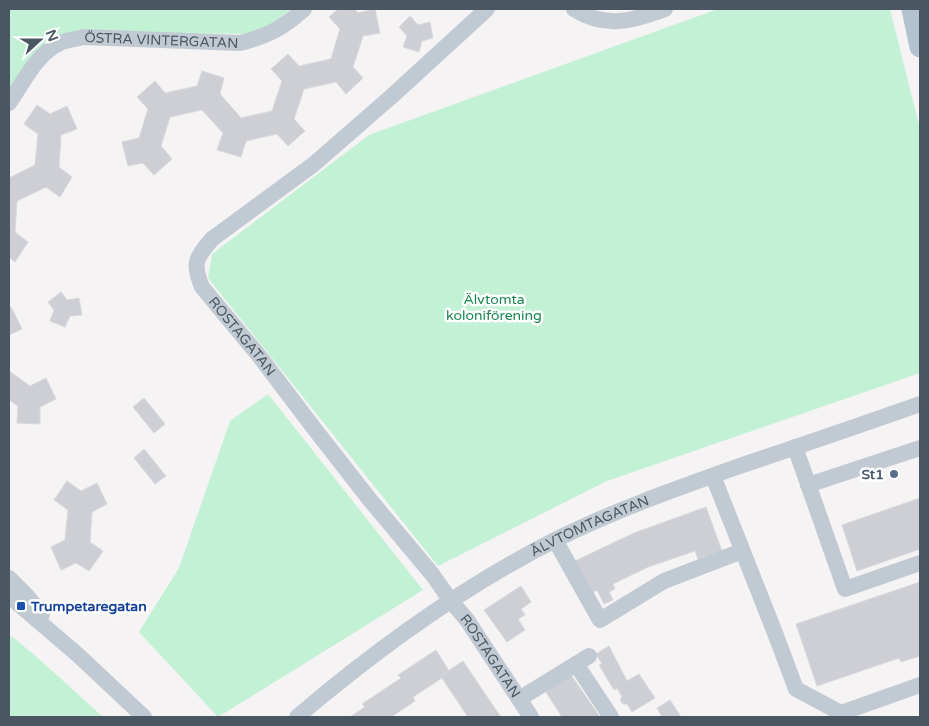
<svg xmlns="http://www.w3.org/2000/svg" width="929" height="726" font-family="'Varela Round',sans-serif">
<rect width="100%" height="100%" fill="#f5f3f3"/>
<path fill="#c3f1d5" d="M9 9H290L274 24 255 34 160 33 82 29 9 90Z
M718 9H890L920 129V373L607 481 438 566 208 278 212 254 369 135Z
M268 394 423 590 218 717 139 632 179 568 230 421Z
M9 634 39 659 103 717H9Z"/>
<path fill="#cdcfd5" stroke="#d7d9de" d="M338 9H354L358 13 375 9 380 33 363 36 353 67 363 78 346 94 336 82 304 89 294 119 305 131 288 146 277 134 246 141 241 157 217 150 223 133 202 110 170 117 161 146 172 159 154 175 143 163 128 166 122 142 139 138 148 109 137 97 155 81 165 93 197 86 202 71 224 78 220 94 241 118 272 111 282 81 271 69 288 54 299 66 331 59 340 29 329 17Z
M410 16 418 25 430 22 433 38 422 41 419 52 403 47 407 36 399 27Z
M37 105 50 114 67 106 77 129 61 135 59 167 72 177 60 197 46 187 17 201 15 232 28 242 15 262 9 257V178L35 165 38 134 24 124Z
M61 292 67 300 79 298 82 315 70 316 65 327 50 321 54 310 48 302Z
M11 307 22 329 9 335V309Z
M9 371 30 386 46 378 56 399 40 407V424L17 423 18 406 9 400Z
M144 398 165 424 154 433 133 407Z
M144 449 166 476 155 484 134 458Z
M67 481 81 491 97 483 107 504 92 512 90 542 103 551 89 571 76 563 61 570 51 547 65 540 68 510 54 500Z
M920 498V549L857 571 842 525Z
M706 507 722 551 698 559 695 551 648 567 613 584 615 589 609 592 613 600 604 604 597 590 590 594 575 561 634 533Z
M920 582V656L901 662 899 658 817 686 796 624Z
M521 586 531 602 521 609 525 615 518 619 525 630 507 642 484 610Z
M609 646 627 681 639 674 655 698 632 712 627 704H623L620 700 622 697 617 688 614 690 599 665 602 664 596 654Z
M436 650 449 671 441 676 442 678 413 697 415 701 391 717H350L365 707 362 704 401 678 398 675Z
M463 661 494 707 501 717H468L442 678 441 676Z
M569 672 600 717H562L544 689Z
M670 700 681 717H662L657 708Z"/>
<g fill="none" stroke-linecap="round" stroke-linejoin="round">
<g stroke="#c1cad2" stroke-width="16">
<path id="s1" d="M487 9 392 96 314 164 212 239C196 258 192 263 202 287L260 357 313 427 370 500 432 574 451 601 467 620 531 717"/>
<path d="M574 9C605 29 633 21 665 9"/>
<path id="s2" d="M9 103C24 82 36 54 60 43 67 40 76 39 84 37L240 43C268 36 283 28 304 9"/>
<path d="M795 447 845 589 920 563"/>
<path d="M713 476 775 633 796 689 841 713 920 685"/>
<path d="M808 485 920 448"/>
<path d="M555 540 600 620 664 581 742 551"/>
<path d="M9 578 26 595 42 614"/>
<path d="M9 596 78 655 144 717"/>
<path d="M576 664 611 717"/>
<path d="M519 699 589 656"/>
<path id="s3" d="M297 717C377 649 465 585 559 538 616 510 675 489 734 468 796 447 858 426 920 404"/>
</g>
<path stroke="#b3c2d1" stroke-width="21" d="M912 9 920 47"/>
</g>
<circle fill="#5c6f8a" stroke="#fff" stroke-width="2" cx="894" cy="474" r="5"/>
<rect fill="#1a4fb4" stroke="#fff" stroke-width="2" x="16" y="601" width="10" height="10" rx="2.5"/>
<g text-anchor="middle" stroke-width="5" stroke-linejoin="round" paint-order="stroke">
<g font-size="14" fill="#4a5661" stroke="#fff">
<text dy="5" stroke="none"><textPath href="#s2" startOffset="182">ÖSTRA VINTERGATAN</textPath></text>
<text dy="5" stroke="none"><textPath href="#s1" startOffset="476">ROSTAGATAN</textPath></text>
<text dy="5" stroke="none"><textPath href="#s3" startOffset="351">ÄLVTOMTAGATAN</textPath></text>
<text dy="5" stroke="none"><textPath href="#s1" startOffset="881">ROSTAGATAN</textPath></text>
</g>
<g font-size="14" fill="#17864f" stroke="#fff">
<text x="494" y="304">Älvtomta<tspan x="494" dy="16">koloniförening</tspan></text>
</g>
<g font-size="14" font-weight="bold" fill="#4e5e75" stroke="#fff" text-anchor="end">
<text x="884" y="479">St1</text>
</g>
<g font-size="14" font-weight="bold" fill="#164399" stroke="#fff" text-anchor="start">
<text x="31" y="611">Trumpetaregatan</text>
</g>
</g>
<rect width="929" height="726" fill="none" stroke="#4a5661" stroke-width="20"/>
<g transform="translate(40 40) rotate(69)" stroke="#ffffff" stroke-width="4" paint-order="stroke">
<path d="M0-4L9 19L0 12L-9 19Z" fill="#4a5661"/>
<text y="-8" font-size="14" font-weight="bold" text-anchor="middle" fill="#4a5661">N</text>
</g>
</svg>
